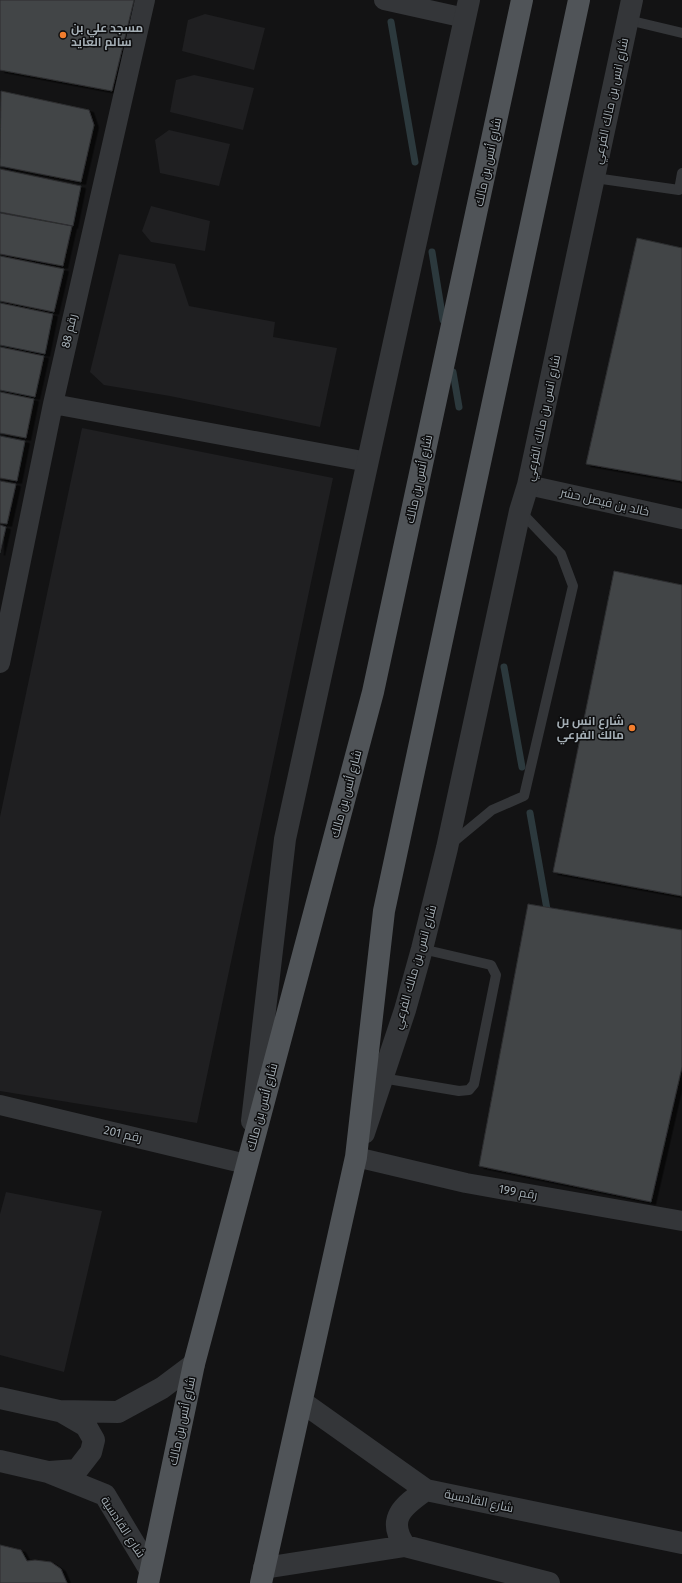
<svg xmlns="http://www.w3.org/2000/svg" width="682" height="1583" font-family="'Fira Sans',Cairo,sans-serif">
<defs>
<filter id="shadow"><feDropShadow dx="4.5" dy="2.5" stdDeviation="0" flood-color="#0009"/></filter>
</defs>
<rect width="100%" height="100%" fill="#131314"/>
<path fill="#1f1f21" d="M205 14 265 28 254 70 182 51 188 20Z
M194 75 254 88 243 130 170 112 176 80Z
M169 130 230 144 219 186 160 173 155 140Z
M151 206 210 221 205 251 151 242 142 231Z
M119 254 175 264 189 306 275 322 273 337 337 348 320 427 170 396 104 385 90 372Z
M82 428 333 478 197 1123 0 1091V817Z
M6 1192 102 1211 64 1372 0 1355V1214Z"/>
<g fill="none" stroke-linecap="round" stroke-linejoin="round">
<path stroke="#2c393d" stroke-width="7" d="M391 22 415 162
M432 252 443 320
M453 372 459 407
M504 667 522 767
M530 813 548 915"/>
</g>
<path fill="#424447" stroke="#2d2e30" filter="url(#shadow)" d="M0 0H134L112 91 0 70Z
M1 91 89 110 94 125 81 182 0 166Z
M0 169 81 186 73 226 0 212Z
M0 213 72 226 63 266 0 254Z
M637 238 682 248V481L586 464Z
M0 256 64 269 54 312 0 301Z
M0 303 53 314 45 354 0 345Z
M0 347 44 356 35 397 0 390Z
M0 392 34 399 26 438 0 433Z
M0 436 25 441 17 481 0 478Z
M0 481 16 484 7 524 0 523Z
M0 525 6 527 0 553Z
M614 571 682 585V896L553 872Z
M528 904 682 930V1067L651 1202 479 1166Z
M0 1545 21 1550 27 1561 35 1560 51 1562 61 1569 67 1583H0Z"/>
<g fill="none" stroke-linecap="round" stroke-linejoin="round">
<path stroke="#343639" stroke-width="10" d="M628 20 682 33
M595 178 679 190 682 173
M451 844 492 810 524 796 573 586 561 554 520 511
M382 1078 459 1091 469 1090 474 1084 496 975 491 965 422 949"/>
<path stroke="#343639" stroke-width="20" d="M384 0 465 18
M53 404 368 462
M528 485 682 519
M0 663 53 404 145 0
M0 1105 246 1164
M356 1157 466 1183 682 1221"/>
<path stroke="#343639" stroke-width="22" d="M252 1121 285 839 469 0
M364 1133 405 1010 422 949 447 848 520 511 528 485 632 0
M0 1398 59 1411 118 1412 162 1388 194 1364
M302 1402 426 1490 682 1543
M0 1461 48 1472 105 1495 150 1570
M49 1472 77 1470 91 1452 94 1440 86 1426 62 1412
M405 1546C386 1519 403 1506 426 1490
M264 1568 405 1546 549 1583"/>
<path stroke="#505458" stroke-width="22" d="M148 1583 194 1364 373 692 522 0
M261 1583 356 1157 384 911 579 0"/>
</g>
<g fill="#f27d2d" stroke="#0e0e0f" stroke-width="1.5">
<circle cx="63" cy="35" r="4"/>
<circle cx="632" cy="728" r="4"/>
</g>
<g text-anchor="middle" stroke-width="3" stroke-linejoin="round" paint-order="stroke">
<g font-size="12" font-weight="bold" fill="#a4aeb5" stroke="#0e0e0f" text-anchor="start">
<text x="71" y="32">مسجد علي بن<tspan x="71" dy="14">سالم العايد</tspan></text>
<text x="624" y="725" text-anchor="end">شارع انس بن<tspan x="624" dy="14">مالك الفرعي</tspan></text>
</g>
<g font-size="12" fill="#a4aeb5" stroke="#0e0e0f">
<text transform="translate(611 101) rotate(-78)" y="4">شارع انس بن مالك الفرعي</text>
<text transform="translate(488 162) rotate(-78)" y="4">شارع أنس بن مالك</text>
<text transform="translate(69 331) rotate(-77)" y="4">رقم 88</text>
<text transform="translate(543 418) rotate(-78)" y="4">شارع انس بن مالك الفرعي</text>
<text transform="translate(419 479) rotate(-78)" y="4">شارع أنس بن مالك</text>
<text transform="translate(605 502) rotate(13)" y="4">خالد بن فيصل حشر</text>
<text transform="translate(346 794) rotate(-75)" y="4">شارع أنس بن مالك</text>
<text transform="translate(415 967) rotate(-74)" y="4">شارع انس بن مالك الفرعي</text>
<text transform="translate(262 1107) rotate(-75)" y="4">شارع أنس بن مالك</text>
<text transform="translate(123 1134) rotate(13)" y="4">رقم 201</text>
<text transform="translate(518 1192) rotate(10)" y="4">رقم 199</text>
<text transform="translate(182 1421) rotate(-78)" y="4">شارع أنس بن مالك</text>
<text transform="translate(479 1501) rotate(12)" y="4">شارع القادسية</text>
<text transform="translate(123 1527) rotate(57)" y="4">شارع القادسية</text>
</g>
</g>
</svg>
